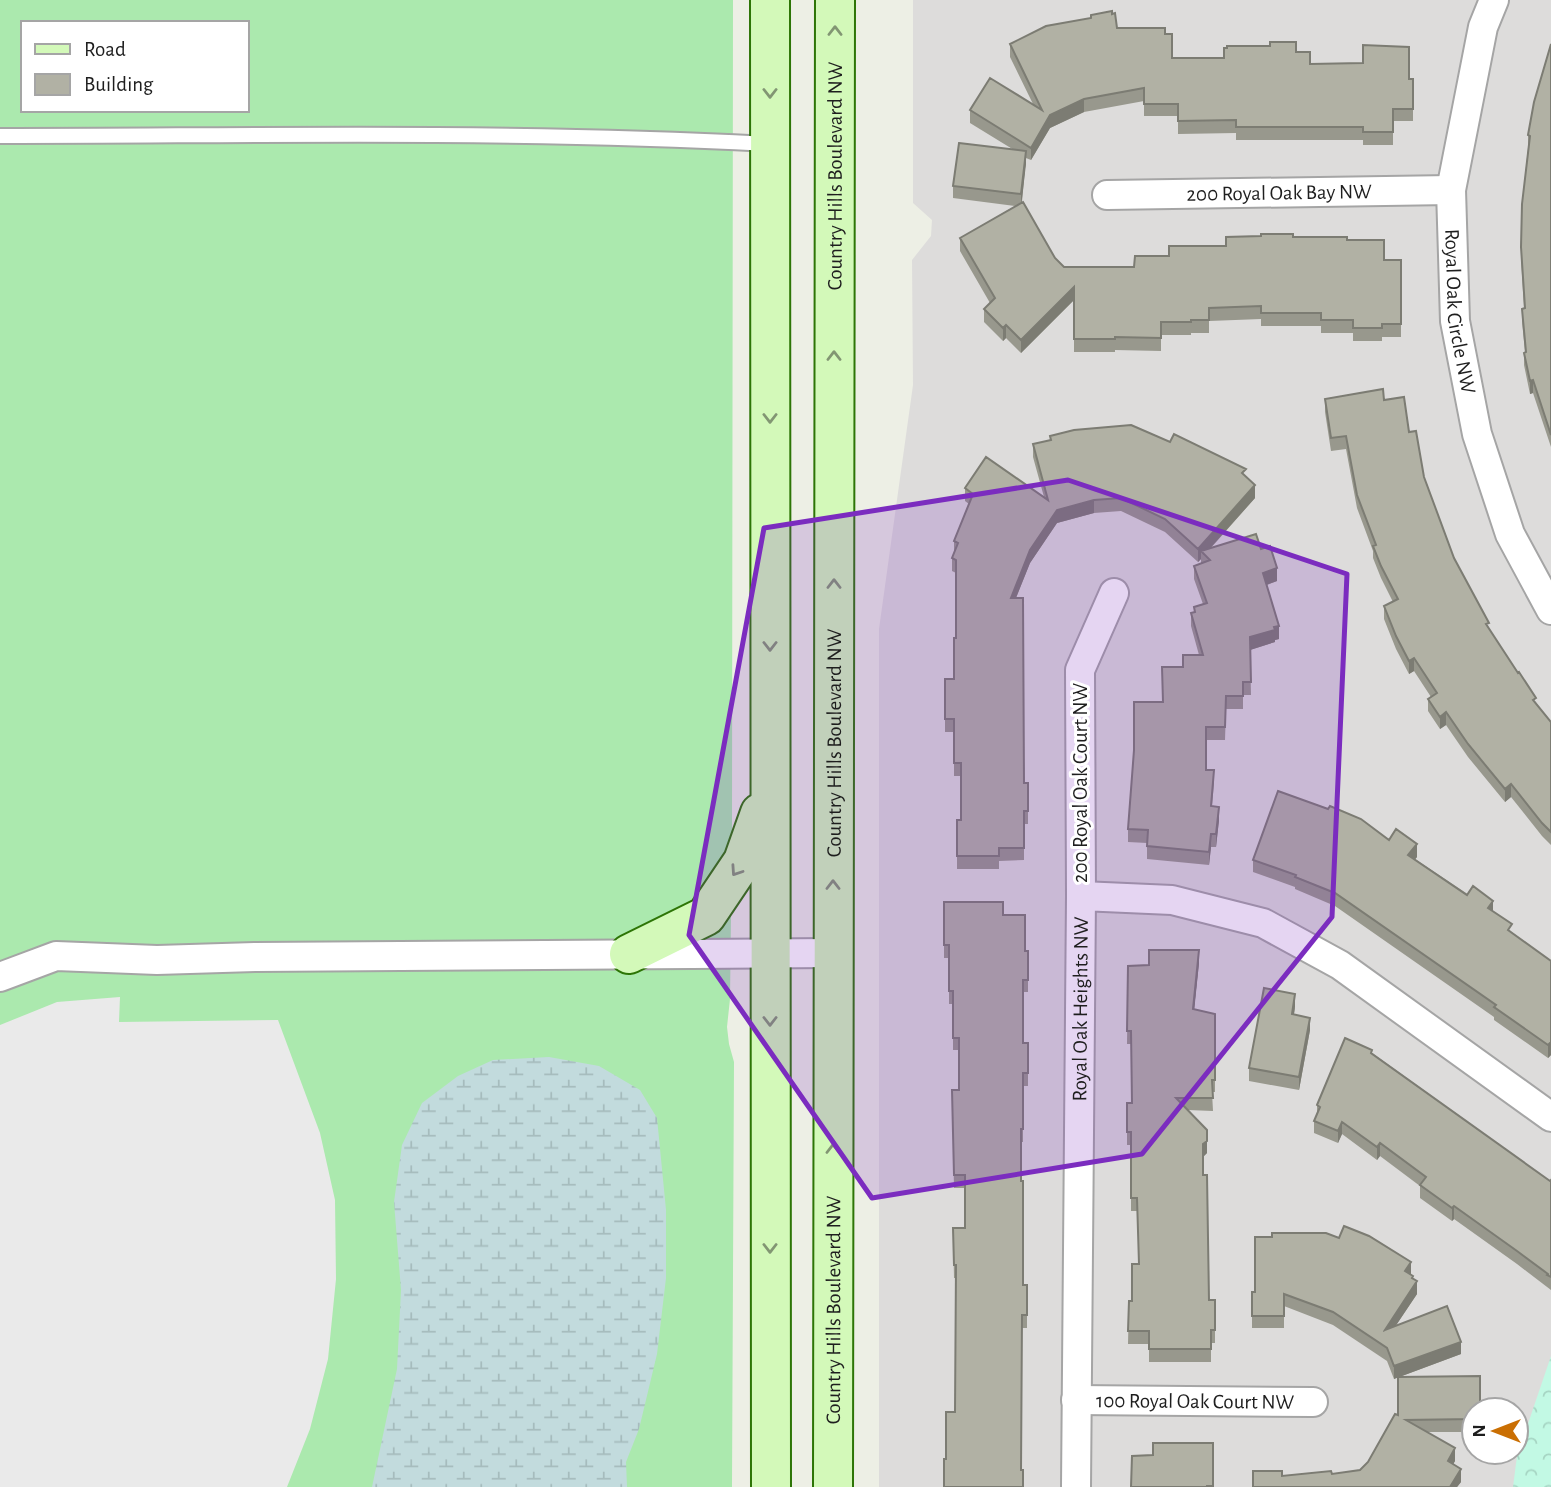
<svg xmlns="http://www.w3.org/2000/svg" width="1551" height="1487" font-family="'Alegreya Sans',sans-serif">
<defs>
<pattern id="wetland-marsh" width="20" height="14" patternUnits="userSpaceOnUse" patternTransform="scale(1.75)"><rect width="20" height="14" fill="#c2dbdd"/><path d="M1 5h8M5 5V1M11 12h8M15 12V8" fill="none" stroke="#a6bcbd"/></pattern>
<pattern id="park-crowns" width="20" height="18" patternUnits="userSpaceOnUse" patternTransform="scale(1.75)"><rect width="20" height="18" fill="#c2f9e4"/><path d="M2 6a3 3 0 1 1 6 0M12 15a3 3 0 1 1 6 0" fill="none" stroke="#a6d5c3"/></pattern>
</defs>
<rect width="100%" height="100%" fill="#edefe5"/>
<path fill="#dddcdb" fill-rule="evenodd" d="M913 0H1551V1487H879V629L913 385 912 260 931 236 932 220 913 203ZM1474 1410H1516V1452H1474Z"/>
<path fill="#abe9ae" fill-rule="evenodd" d="M0 0H733L732 832 730 999 727 1027 729 1044 734 1062 732 1487H0ZM23 23H247V110H23Z"/>
<path fill="url(#wetland-marsh)" d="M549 1057 599 1066 640 1090 657 1118 666 1210V1278L657 1354 639 1429 626 1462 627 1487H372L397 1369 401 1290 394 1202 402 1145 422 1103 458 1076 493 1060Z"/>
<path fill="url(#park-crowns)" d="M1551 1356V1487H1513L1517 1456Z"/>
<path fill="#eaeaea" d="M120 997 119 1022 278 1020 320 1133 335 1200 336 1279 328 1359 310 1429 287 1487H0V1025L57 1002Z"/>
<g fill="none" stroke-linecap="round" stroke-linejoin="round">
<defs>
<path id="service" d="M0 136C256 136 513 130 769 144"/>
<g id="minor">
<path id="s1" d="M1494 0 1483 27 1451 190 1455 321 1477 434 1510 534 1551 610"/>
<path id="s2" d="M1107 195 1451 190"/>
<path d="M1081 896 1080 670 1114 593"/>
<path d="M0 977 56 956 157 960 255 957 833 953"/>
<path id="s3" d="M1076 1400 1313 1402"/>
<path id="s4" d="M1076 1487 1081 896 1172 900 1263 923 1340 965 1551 1117"/>
</g>
<g id="secondary">
<path d="M770 0 771 1487"/>
<path d="M629 954 706 916 743 861 760 813"/>
<path id="s5" d="M833 1487 835 0"/>
</g>
</defs>
<use href="#service" stroke="#a5a5a5" stroke-width="18"/>
<use href="#minor" stroke="#a5a5a5" stroke-width="32"/>
<use href="#secondary" stroke="#2d7506" stroke-width="42"/>
<use href="#service" stroke="#fff" stroke-width="14"/>
<use href="#minor" stroke="#fff" stroke-width="28"/>
<use href="#secondary" stroke="#d3f9b9" stroke-width="38"/>
</g>
<path fill="#98988d" d="M1117 28 1165 34 1172 58H1224L1296 52 1310 64 1413 79V121H1393V145H1363V140H1236V133L1178 134V116H1144V101L1084 112 1050 128 1031 160 1026 158 1022 202 1055 258 1064 267H1134L1169 256 1226 246 1293 237 1347 240 1384 260H1401V337H1382V341H1353V333H1321V326H1261V319L1209 321V333H1191V335H1161V351L1115 350V352H1074V300L1021 353 1006 338 1003 341 984 322V309L990 303 960 251V238L1015 206 953 198V186L1014 150 970 123V110L1033 104 1010 57V44Z
M1551 44V447L1533 393 1530 394 1524 365V353L1525 352 1522 321V309L1524 308 1521 259 1522 204 1528 148V135Z
M1325 399 1384 400 1409 432 1424 477 1454 558 1489 628 1536 704 1551 722V845L1542 836 1511 797 1505 802 1468 757 1446 725 1440 729 1428 711V699L1431 697 1414 671 1409 674 1396 649 1384 619V606L1393 602 1381 578 1373 558V551L1357 508 1346 449 1331 451 1325 412Z
M1050 436 1246 477 1255 498 1210 549H1261L1277 581 1267 585 1279 639 1275 640V642L1250 650 1251 695H1243V709H1226L1225 740H1206V770L1214 783 1212 806 1219 820 1216 847H1211L1209 865 1147 859V843L1128 842V829L1163 702 1183 667 1199 655 1191 626V613L1194 612V607L1203 604 1194 579V566L1201 564V559L1198 562 1165 532 1121 511 1094 513 1057 523 1030 563 1016 598 1024 783H1028V824H1024V860L999 861V869H957V820H961V776H954V732H945V679H954L956 638V573L952 571V558L954 552V541L969 504 965 501V488L1044 497 1033 457V444L1050 441Z
M1389 840 1417 857 1415 859 1493 911 1512 933 1551 961V1055L1548 1058 1494 1020V1017L1335 906 1295 889V887L1253 872V860Z
M944 902 1003 915 1025 951H1028V992H1023V1043H1028V1086H1023V1142H1021L1023 1285H1027V1328H1022L946 1459 955 1412 956 1278H954L953 1228H965V1188H954L952 1090H959V1050H953V1004H949V958H944Z
M1199 963 1194 1009 1215 1014V1092H1212L1213 1111 1188 1110 1207 1153 1203 1157V1175L1209 1300H1215V1343H1211V1362H1149V1344H1128L1129 1301H1132L1139 1264 1137 1211H1131V1145H1127V1103H1132L1131 1044H1127L1128 966Z
M1295 1007 1294 1014 1310 1030 1299 1090 1249 1081V1068Z
M1372 1053 1550 1181 1551 1180V1290L1517 1264 1454 1219 1452 1221 1420 1198V1186L1380 1156 1377 1160 1342 1134 1338 1143 1314 1133V1121L1317 1116V1105Z
M1411 1275 1413 1279 1417 1294 1396 1325 1461 1354 1399 1377 1474 1410V1432H1428L1455 1461 1453 1464 1461 1482 1457 1487H1253L1282 1476 1332 1474 1360 1470 1368 1462 1398 1415V1377L1394 1379 1387 1361 1333 1325 1284 1306V1328H1252V1292Z"/>
<path fill="#7c7c73" d="M1084 99V112L1050 128 1031 160V148L1050 115Z
M1026 151V164L1021 207V194Z
M1074 287V300L1021 353V340Z
M1006 325V338L1003 341V328Z
M1533 380V393L1530 394V381Z
M1255 485V498L1204 555 1201 551V559L1198 562V549Z
M1094 500V513L1057 523 1030 563 1011 610V598L1030 550 1057 510Z
M1277 568V581L1263 586V573Z
M1279 626V639L1275 640V642L1250 650V637Z
M1414 658V671L1409 674V661Z
M1446 712V725L1440 729V717Z
M1511 784V797L1505 802V789Z
M1219 807V820L1216 847V834Z
M1211 834V847L1209 865V852Z
M1417 844V857L1408 868V855Z
M1493 901V914L1488 908Z
M1199 950V963L1193 1022V1009Z
M1295 994V1007L1292 1027V1014Z
M1310 1018V1030L1299 1090V1077Z
M1551 1042V1055L1548 1058V1045Z
M1342 1122V1134L1338 1143V1131Z
M1207 1141V1153L1203 1157V1144Z
M1380 1143V1156L1377 1160V1147Z
M1454 1206V1219L1452 1221V1208Z
M1411 1262V1275L1405 1271Z
M1413 1276V1287L1417 1281V1294L1385 1342V1330Z
M1461 1342V1354L1394 1379V1366Z
M1455 1448V1461L1448 1474V1461Z
M1461 1469V1482L1457 1487H1450Z"/>
<path fill="#b1b1a4" stroke="#7c7c73" stroke-width="2" d="M1112 11V14L1115 13 1117 28H1165V34H1172V58H1224V48H1227V46H1270V42H1296V52H1310V64L1363 63V45L1409 47V79H1413V109H1393V132H1363V127H1236V120L1178 121V104H1144V88L1084 99 1050 115 1031 148 970 110 990 78 1042 110 1010 44 1046 26 1091 18V15Z
M1551 44V435L1533 380 1530 381 1524 353 1526 352 1522 309 1525 308 1521 247 1522 204 1530 136 1528 135 1534 102Z
M959 143 1026 151 1021 194 953 186Z
M1023 202 1055 258 1064 267H1134L1135 256H1169V246H1226V237L1261 236V234H1293V237H1347V240H1384V260H1401V324H1382V328H1353V320H1321V313H1261V306L1209 308V320H1191V322H1161V338L1115 337V339H1074V287L1021 340 1006 325 1003 328 984 309 995 298 960 238Z
M1383 389 1384 400 1404 397 1409 432 1416 431 1424 477 1454 558 1489 623 1486 624 1518 673 1519 672 1536 698 1533 700 1551 722V832L1542 823 1511 784 1505 789 1468 744 1446 712 1440 717 1428 699 1437 693 1414 658 1409 661 1396 636 1384 606 1398 599 1381 566 1373 546 1376 545 1357 495 1346 436 1331 438 1325 399Z
M1131 425 1170 442 1174 434 1246 469 1242 473 1255 485 1198 549 1165 519 1121 498 1094 500 1057 510 1030 550 1011 598H1023L1024 783H1028V811H1024V848H999V856H957V820H961V763H954V719H945V679H954V638H956V560L952 558 958 543 954 541 973 494 965 488 986 457 1048 500 1033 444 1051 440 1050 436 1074 430Z
M1256 534 1261 549 1270 546 1277 568 1263 573 1279 626 1274 627 1275 630 1250 637 1251 682H1243V696H1226L1225 727H1206V770H1214L1211 806 1219 807 1216 834H1211L1209 852 1147 846 1148 830 1128 829 1134 750V702H1163L1162 667H1183V655H1203L1191 613 1195 612 1194 607 1207 603 1194 566 1210 560 1201 551Z
M1278 791 1328 809 1330 806 1361 819 1389 840 1396 829 1417 844 1408 855 1467 895 1473 886 1493 901 1488 908 1512 924 1508 930 1551 961V1042L1548 1045 1494 1007 1496 1005 1335 893 1295 877 1296 875 1253 860Z
M944 902H1003V915H1025V951H1028V980H1023V1043H1028V1073H1023V1129H1021V1181H1023V1285H1027V1315H1022L1021 1470H1023V1487H944V1459H946V1412H955L956 1265H954L953 1228H965V1175H954L952 1090H959V1038H953V991H949V945H944Z
M1149 950H1199L1193 1009 1215 1014V1080H1212L1213 1098H1176L1207 1130V1141L1203 1144V1175H1207L1209 1300H1215V1330H1211V1349H1149V1331H1128L1129 1301H1132V1264H1139L1137 1198H1131V1132H1127V1103H1132L1131 1031H1127L1128 966 1149 965Z
M1264 988 1295 994 1292 1014 1310 1018 1299 1077 1249 1068Z
M1345 1038 1372 1050 1371 1053 1550 1181 1551 1180V1277L1547 1275 1548 1274 1517 1251 1454 1206 1452 1208 1420 1185 1426 1177 1380 1143 1377 1147 1342 1122 1338 1131 1314 1121 1320 1107 1317 1105Z
M1344 1226 1369 1236 1411 1262 1405 1271 1413 1276 1412 1278 1417 1281 1385 1330 1447 1306 1461 1342 1394 1366 1387 1348 1333 1312 1284 1294V1316H1252V1292H1255V1237H1272V1233H1326L1339 1238Z
M1480 1376V1410H1474V1419L1406 1420 1455 1448 1448 1461 1461 1469 1450 1487H1253V1471H1282V1476L1331 1471 1332 1474 1360 1470 1368 1462 1395 1414 1398 1415V1377Z
M1153 1443H1213V1486H1207V1487H1131L1132 1456 1153 1455Z"/>
<defs><path id="oneway-chevron" d="M-2-3.5L2.5 0L-2 3.5" fill="none" stroke-width="1.6" stroke-linecap="round" stroke-linejoin="round" transform="scale(1.75)"/></defs>
<g stroke="#829673">
<use href="#oneway-chevron" transform="translate(835 31) rotate(-90)"/>
<use href="#oneway-chevron" transform="translate(770 93) rotate(90)"/>
<use href="#oneway-chevron" transform="translate(834 356) rotate(-90)"/>
<use href="#oneway-chevron" transform="translate(770 418) rotate(90)"/>
<use href="#oneway-chevron" transform="translate(834 584) rotate(-90)"/>
<use href="#oneway-chevron" transform="translate(770 646) rotate(90)"/>
<use href="#oneway-chevron" transform="translate(736 871) rotate(124)"/>
<use href="#oneway-chevron" transform="translate(833 885) rotate(-90)"/>
<use href="#oneway-chevron" transform="translate(770 1021) rotate(90)"/>
<use href="#oneway-chevron" transform="translate(833 1149) rotate(-90)"/>
<use href="#oneway-chevron" transform="translate(770 1248) rotate(90)"/>
</g>
<path fill="#7b2cbf" fill-opacity="0.2" stroke="#7b2cbf" stroke-width="5" stroke-linejoin="round" d="M1068 480 1347 574 1332 917 1142 1154 872 1198 689 935 764 528Z"/>
<g text-anchor="middle" stroke-width="6" stroke-linejoin="round" paint-order="stroke">
<g font-size="21" fill="#1e1e1e" stroke="#fff">
<text dy="7" stroke="none"><textPath href="#s5" startOffset="1311">Country Hills Boulevard NW</textPath></text>
<text dy="7" stroke="none"><textPath href="#s2" startOffset="172">200 Royal Oak Bay NW</textPath></text>
<text dy="7" stroke="none"><textPath href="#s1" startOffset="317">Royal Oak Circle NW</textPath></text>
<text dy="7" stroke="none"><textPath href="#s5" startOffset="744">Country Hills Boulevard NW</textPath></text>
<text transform="translate(1080 783) rotate(-90)" y="7">200 Royal Oak Court NW</text>
<text dy="7" stroke="none"><textPath href="#s4" startOffset="478">Royal Oak Heights NW</textPath></text>
<text dy="7" stroke="none"><textPath href="#s5" startOffset="177">Country Hills Boulevard NW</textPath></text>
<text dy="7" stroke="none"><textPath href="#s3" startOffset="119">100 Royal Oak Court NW</textPath></text>
</g>
</g>
<rect x="21" y="21" width="228" height="91" fill="#ffffff" stroke="#a5a5a5" stroke-width="2"/>
<rect x="35" y="44" width="35" height="10" fill="#d3f9b9" stroke="#a5a5a5" stroke-width="2"/>
<text x="84" y="56" font-size="21" fill="#1e1e1e">Road</text>
<rect x="35" y="74" width="35" height="21" fill="#b1b1a4" stroke="#a5a5a5" stroke-width="2"/>
<text x="84" y="91" font-size="21" fill="#1e1e1e">Building</text>
<g transform="translate(1495 1431) rotate(270)"><circle r="33" fill="#ffffff" stroke="#a5a5a5" stroke-width="2"/>
<path d="M0-5L12 26L0 18L-12 26Z" fill="#ca6f03"/>
<text y="-10" font-size="19" font-weight="bold" text-anchor="middle" fill="#1e1e1e">N</text>
</g>
</svg>
